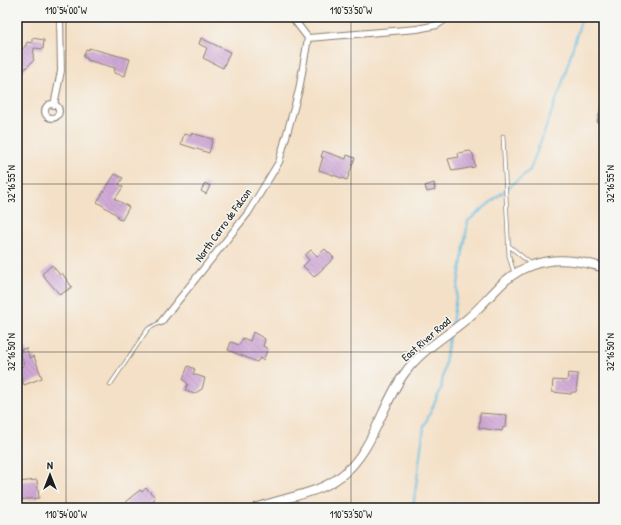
<svg xmlns="http://www.w3.org/2000/svg" width="621" height="525" font-family="'Patrick Hand',sans-serif">
<defs>
<pattern id="building-back-hatch" width="6" height="6" patternUnits="userSpaceOnUse"><rect width="6" height="6" fill="#cfa7d5"/><path d="M-1 5l2 2M0 0l6 6M5-1l2 2" fill="none" stroke="#b18fb6"/></pattern>
</defs>
<rect width="100%" height="100%" fill="#f6f6f2"/>
<filter id="ink" filterUnits="userSpaceOnUse"><feTurbulence type="fractalNoise" baseFrequency=".025" numOctaves="2"/><feDisplacementMap in="SourceGraphic" scale="8" xChannelSelector="R" yChannelSelector="G"/><feConvolveMatrix kernelMatrix="1 2 1 2 8 2 1 2 1" color-interpolation-filters="sRGB"/></filter>
<filter id="wash" filterUnits="userSpaceOnUse"><feTurbulence type="fractalNoise" baseFrequency=".012" numOctaves="4" result="noise"/><feDisplacementMap in="SourceGraphic" scale="16" xChannelSelector="R" yChannelSelector="G"/><feGaussianBlur stdDeviation="0.9" result="paint"/><feColorMatrix in="noise" values="0 0 0 0 0 0 0 0 0 0 0 0 0 0 0 0 0 1.4 0 .05"/><feComposite in="paint" operator="in"/></filter>
<g filter="url(#wash)">
<rect width="100%" height="100%" fill="#f4e0c6"/>
<g fill="none" stroke-linecap="round" stroke-linejoin="round">
<path stroke="#64bde1" stroke-width="2" d="M451 329 468 221 530 170 561 87 582 17
M413 508 424 426 441 389 449 337"/>
</g>
<g id="blocks">
<path fill="url(#building-back-hatch)" d="M32 38 44 40 43 49 34 48 33 58 34 60 22 72 17 68V47L21 51 26 45 27 42 32 43Z
M201 38 230 52 223 68 203 58 207 48 199 44Z
M89 48 130 59 125 76 114 73 115 68 87 60V58L83 57 86 49 89 50Z
M603 103H604V126L597 122Z
M191 133 213 139 209 153 181 144 184 134 191 135Z
M323 151 346 159 347 155 355 158 347 180 319 170 323 157H321Z
M470 151 473 154 475 167 452 171 448 159 459 157 458 153Z
M115 174 123 178 119 184 123 187 115 199 129 207 122 220 118 219 117 215 97 202Z
M205 183 210 186 206 194 201 191Z
M434 183 435 190 427 192 425 186Z
M325 249 334 258 314 277 303 266 309 260 305 255 311 250 317 256Z
M52 265 60 275 62 273 72 287 60 295 42 274Z
M253 332 265 339 263 346 268 349 263 360 260 358 257 362 228 350 231 342 239 345 243 338 250 341Z
M26 348 30 358 34 356 42 378 24 385 18 368 24 366 20 350Z
M188 366 195 369 193 374 205 378 202 389 194 394 185 390 188 384 183 379Z
M568 373 578 374 576 392H572L571 394 552 392 553 380 567 381Z
M480 413 507 415 506 428 503 427 502 431 479 428Z
M37 480 39 498 17 500 18 482Z
M146 488 155 497 154 500 144 508H131L125 502 140 490 142 492Z"/>
</g>
</g>
<g filter="url(#ink)">
<use href="#blocks" fill-opacity="0" stroke="#887e71" stroke-width="1"/>
<g fill="none" stroke-linecap="round" stroke-linejoin="round">
<defs>
<path id="service" d="M503 136 509 256 514 273
M508 245 531 264
M110 385 148 329 161 322"/>
<path id="minor" d="M292 17 308 38 417 29 437 25 449 17
M45 111a7 7 0 1 1 14 0a7 7 0 1 1-14 0Z
M54 105 61 71 60 17
M161 322 248 213 279 162 299 90 308 38"/>
<path id="tertiary" d="M256 508C283 497 317 495 341 476 373 452 381 406 404 374 421 350 447 336 468 318 481 307 492 293 505 281 534 256 569 256 604 268"/>
</defs>
<use href="#service" stroke="#887e71" stroke-width="4.5"/>
<use href="#minor" stroke="#887e71" stroke-width="8"/>
<use href="#tertiary" stroke="#887e71" stroke-width="10"/>
<use href="#service" stroke="#fff" stroke-width="3"/>
<use href="#minor" stroke="#fff" stroke-width="6"/>
<use href="#tertiary" stroke="#fff" stroke-width="8"/>
</g>
</g>
<path fill="none" stroke="#1c1c1c" stroke-width="1" stroke-opacity="0.45" d="M66 17V508M351 17V508M17 184H604M17 352H604"/>
<g text-anchor="middle" stroke-width="3" stroke-linejoin="round" paint-order="stroke">
<g font-size="11" fill="#1c1c1c" stroke="#f6f6f2">
<text transform="translate(223 225) rotate(-54)" y="4">North Cerro de Falcon</text>
<text transform="translate(426 339) rotate(-41)" y="4">East River Road</text>
</g>
</g>
<rect width="621" height="525" fill="none" stroke="#f6f6f2" stroke-width="44"/>
<g transform="translate(50 475)" stroke="#f6f6f2" stroke-width="3" paint-order="stroke">
<path d="M0-3L7 15L0 10L-7 15Z" fill="#1c1c1c"/>
<text y="-6" font-size="11" font-weight="bold" text-anchor="middle" fill="#1c1c1c">N</text>
</g>
<rect x="22" y="22" width="577" height="481" fill="none" stroke="#1c1c1c" stroke-width="1.5"/>
<g font-size="10" text-anchor="middle" fill="#1c1c1c">
<text x="66" y="14">110°54'00"W</text>
<text x="351" y="14">110°53'50"W</text>
<text transform="translate(11 184) rotate(-90)" y="4">32°16'55"N</text>
<text transform="translate(610 184) rotate(-90)" y="4">32°16'55"N</text>
<text transform="translate(11 352) rotate(-90)" y="4">32°16'50"N</text>
<text transform="translate(610 352) rotate(-90)" y="4">32°16'50"N</text>
<text x="66" y="518">110°54'00"W</text>
<text x="351" y="518">110°53'50"W</text>
</g>
</svg>
